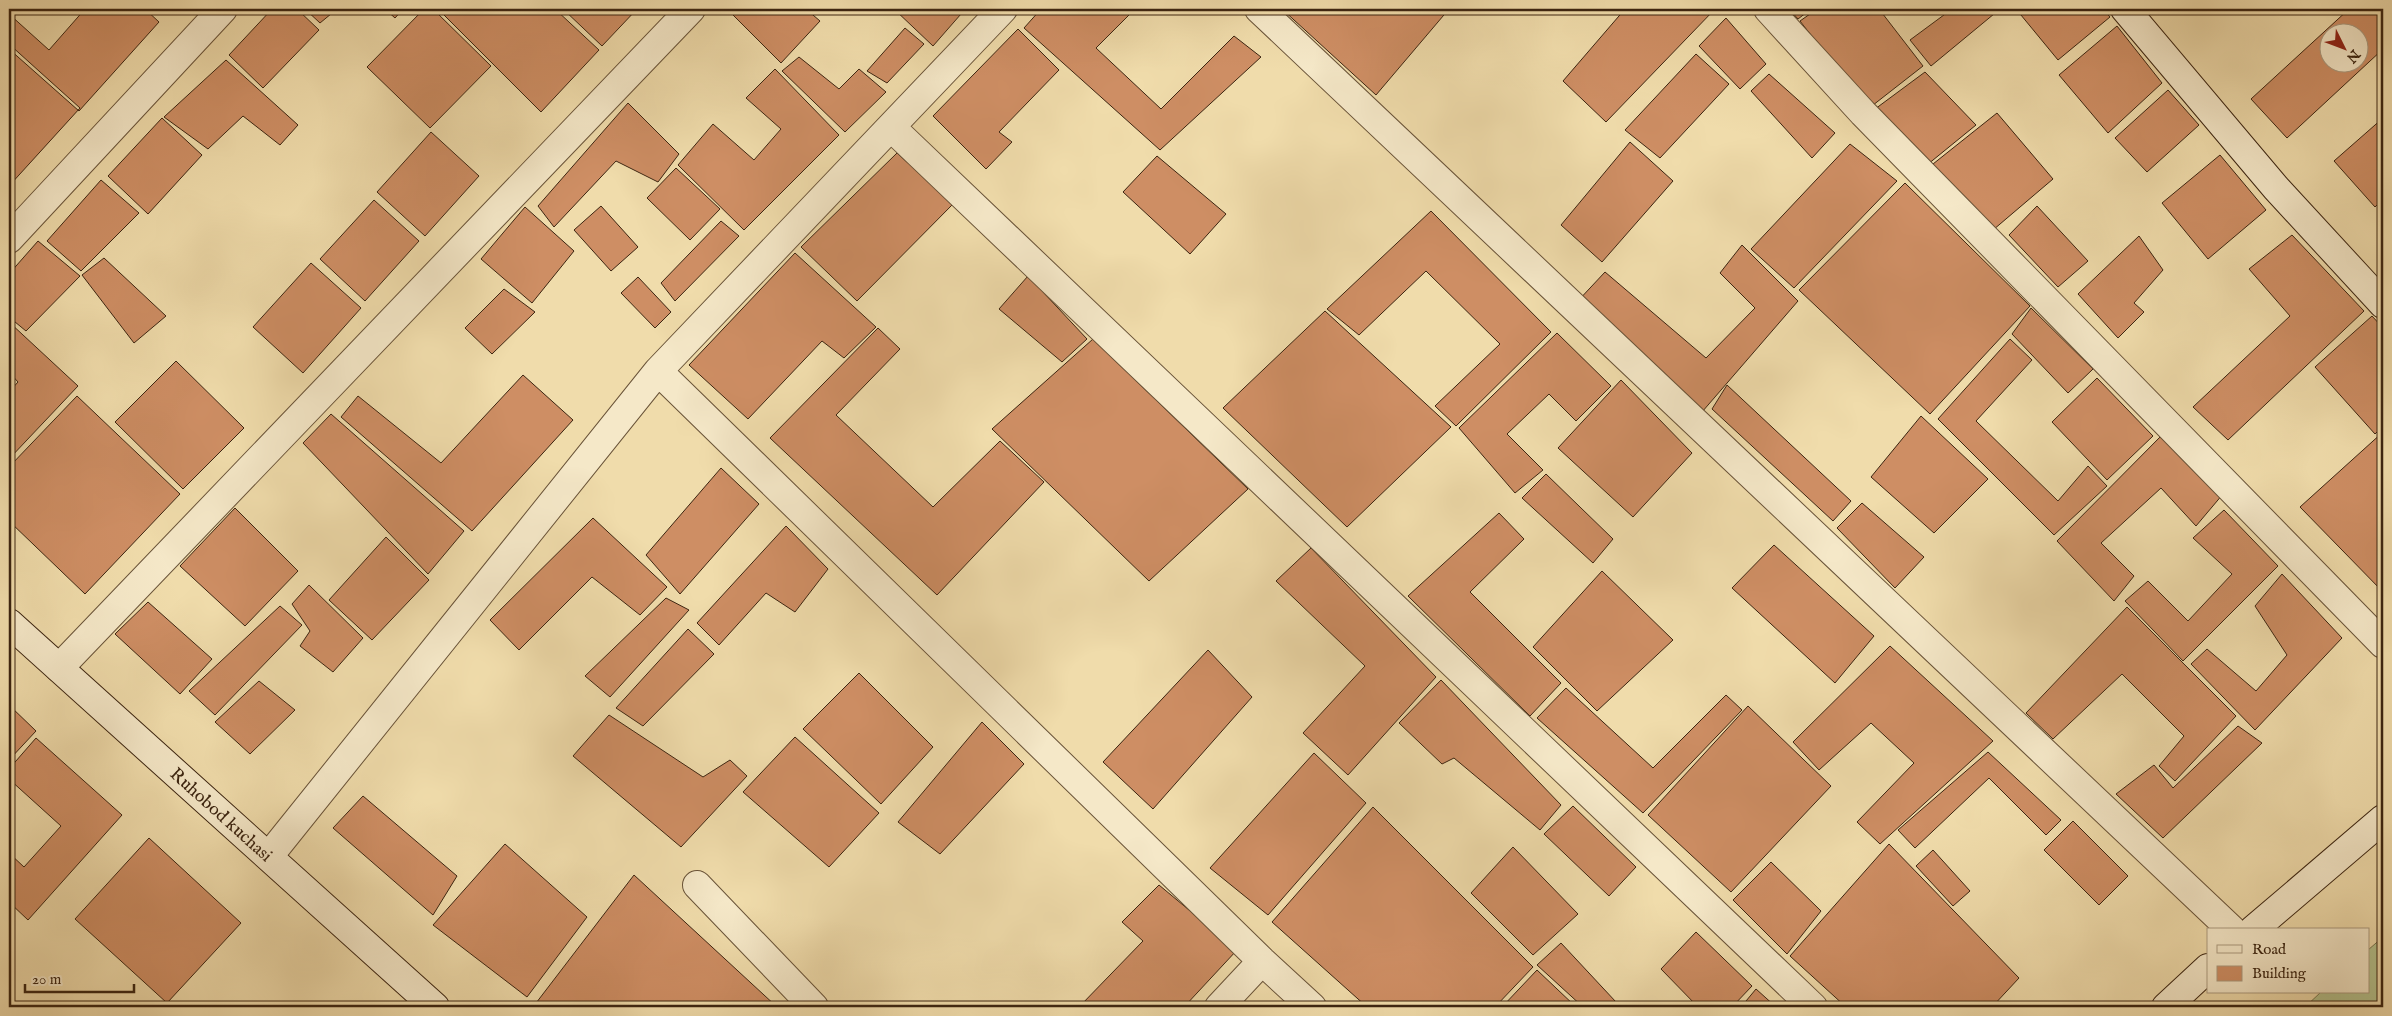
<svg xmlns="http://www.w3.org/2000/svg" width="2392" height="1016" font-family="'IM FELL English',serif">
<rect width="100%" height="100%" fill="#f0dcab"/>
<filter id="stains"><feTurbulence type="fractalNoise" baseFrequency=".004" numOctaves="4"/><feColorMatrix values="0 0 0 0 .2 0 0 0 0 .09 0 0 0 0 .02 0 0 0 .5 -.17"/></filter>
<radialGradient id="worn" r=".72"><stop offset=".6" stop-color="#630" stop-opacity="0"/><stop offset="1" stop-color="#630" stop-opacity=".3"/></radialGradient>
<path fill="#b4c28d" stroke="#78744f" d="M2383 937V1007H2305L2321 992H2368V950Z"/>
<path fill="#ce8e64" stroke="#3c2511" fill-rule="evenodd" d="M85 9H145L159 22 79 111 9 49V14L49 50Z
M272 9H297L319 30 263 88 229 55Z
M305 9H337L320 23Z
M385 9H403L395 18Z
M424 9H433L491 66 430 128 367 67Z
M447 9H555L599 50 541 112 443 14Z
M563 9H637L602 46Z
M727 9H806L820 21 781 63Z
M894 9H955L961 14 933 46Z
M1041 9H1135L1096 48 1161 109 1234 36 1261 57 1160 150 1024 28Z
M1282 9H1386L1392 14 1399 9H1449L1376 95Z
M1625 9H1715L1606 122 1563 81Z
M1789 9H1811L1798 19Z
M1817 9H1879L1923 66 1868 109 1800 21Z
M1952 9H2000L1931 66 1910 40Z
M2016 9H2103L2110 17 2058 60Z
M2349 9H2383V49L2287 138 2251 99ZM2330 32H2360V62H2330Z
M1726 18 1766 64 1740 89 1699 46Z
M2117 26 2162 83 2108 133 2059 75Z
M905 28 924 44 887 83 867 71Z
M1018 29 1059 70 999 132 1012 142 986 169 933 116Z
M9 44 80 108 9 186Z
M1696 54 1729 84 1660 158 1625 130Z
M799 57 839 89 859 69 886 92 845 132 782 71Z
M226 60 298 125 280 145 243 116 208 149 164 117Z
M775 69 839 135 744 230 678 165 713 124 754 160 781 129 746 98Z
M1925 72 1976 125 1922 169 1871 112Z
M1769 74 1835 133 1812 158 1751 91Z
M2168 90 2199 125 2147 172 2115 138Z
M628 103 679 154 658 182 616 161 554 227 538 206Z
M1997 113 2053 179 1993 230 1933 164Z
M162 118 202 155 148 214 108 176Z
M2383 118V199L2375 207 2334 161Z
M431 132 479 176 425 236 377 192Z
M1630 142 1673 181 1602 262 1561 225Z
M1850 144 1897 181 1794 288 1751 249Z
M897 153 953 204 857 301 801 247Z
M2220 155 2266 210 2208 259 2162 203Z
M1157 156 1226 214 1190 254 1123 192Z
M676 168 720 209 690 240 647 198Z
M101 180 139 213 81 271 47 241Z
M1905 183 2030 306 1930 414 1799 290Z
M374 200 419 241 365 301 320 259Z
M601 206 638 247 611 271 574 230Z
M2037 206 2088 261 2058 287 2009 235Z
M525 207 574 251 532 303 481 259Z
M1431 211 1551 332 1456 426 1435 406 1500 344 1426 271 1359 335 1327 309Z
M721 221 739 236 675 301 661 283Z
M2292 235 2364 311 2228 440 2193 407 2290 316 2249 269Z
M2139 236 2163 270 2134 303 2144 312 2118 338 2078 294Z
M38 241 80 276 26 331 9 317V274Z
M1742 245 1798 301 1702 412 1576 303 1605 272 1706 358 1755 308 1720 273Z
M795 253 876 327 844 358 822 341 748 419 689 365Z
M104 258 166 316 134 343 82 275Z
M311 263 361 308 303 373 253 327Z
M1028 276 1087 339 1062 362 999 309Z
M638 277 671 312 655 328 621 293Z
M504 289 535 312 492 354 465 328Z
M2031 308 2093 369 2068 393 2012 334Z
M1325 311 1451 427 1347 527 1223 408Z
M2372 316 2383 328V426L2375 434 2315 367Z
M9 322 78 386 9 459V392L18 382 9 372Z
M878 328 900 349 836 415 933 507 1000 441 1044 482 937 595 770 438Z
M1557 333 1611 386 1576 421 1549 394 1507 434 1543 470 1515 493 1459 428Z
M1093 339 1248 489 1149 581 992 429Z
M2010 339 2032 360 1976 421 2058 501 2088 466 2107 486 2054 535 1938 419Z
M176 361 244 428 183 489 115 422Z
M523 375 573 420 472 531 341 417 358 396 441 463Z
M2097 378 2153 436 2107 480 2052 422Z
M1621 380 1692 453 1633 517 1558 448Z
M1727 385 1851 501 1833 521 1712 409Z
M77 396 180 494 85 594 9 521V467Z
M331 414 464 531 428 574 303 443Z
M1921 416 1988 479 1934 533 1871 477Z
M2165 432 2223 494 2196 526 2161 488 2101 543 2134 576 2114 601 2057 541Z
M2383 432V592L2300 507Z
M721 468 759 504 680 594 646 555Z
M1546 474 1613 539 1593 563 1522 498Z
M1862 503 1924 557 1895 588 1837 528Z
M235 508 298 571 245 626 180 566Z
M2224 510 2278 566 2183 661 2125 601 2148 581 2188 621 2232 574 2193 538Z
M1499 513 1524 539 1470 592 1561 683 1530 716 1408 596Z
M593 518 667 587 640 615 592 577 519 650 490 620Z
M786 526 828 569 795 612 766 593 719 645 697 623Z
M386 537 429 580 372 640 329 600Z
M1774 545 1874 636 1835 683 1732 588Z
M1311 548 1436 677 1348 775 1303 733 1365 666 1276 581Z
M1602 571 1673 640 1597 711 1533 647Z
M2282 574 2342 638 2255 730 2191 664 2207 649 2256 691 2287 655 2255 606Z
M309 585 363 638 333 672 300 646 310 631 292 604Z
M666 598 689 610 610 697 585 676Z
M148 602 212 659 180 694 115 634Z
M280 606 302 625 215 715 189 691Z
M2127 607 2236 716 2175 781 2159 766 2184 736 2122 674 2053 739 2026 713Z
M688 629 714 654 643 726 616 708Z
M1890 646 1993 741 1880 844 1857 822 1914 763 1871 723 1819 770 1793 742Z
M1208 650 1252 697 1153 809 1103 762Z
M859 673 933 747 881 804 803 729Z
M1441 680 1561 805 1540 830 1454 758 1442 764 1399 723Z
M259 681 295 710 250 754 215 722Z
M1566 688 1653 768 1726 695 1742 710 1643 813 1537 718Z
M9 705 36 731 9 760Z
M1748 706 1831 786 1731 892 1648 815Z
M609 715 703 777 730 760 747 776 681 847 573 756Z
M982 722 1024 764 940 854 898 822Z
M2238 726 2262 743 2163 838 2116 794 2154 765 2173 788Z
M795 737 879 813 829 867 743 792Z
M36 738 122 815 28 920 9 902V853L24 867 61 826 9 779V769Z
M1988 752 2061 820 2046 835 1989 778 1915 848 1898 830Z
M1314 753 1366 803 1268 915 1210 868Z
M363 796 457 876 433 915 333 828Z
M1573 806 1636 867 1609 896 1544 834Z
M1373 807 1533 967 1495 1007H1367L1272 922Z
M2073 821 2128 876 2099 905 2044 850Z
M149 838 241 923 167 1003 75 919Z
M505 844 587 917 527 997 433 925Z
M1889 844 2019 978 1992 1007H1846L1790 956Z
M1513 847 1578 914 1533 955 1471 893Z
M1933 850 1970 891 1953 906 1916 866Z
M1771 862 1821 911 1787 954 1733 900Z
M634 875 777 1007H533Z
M1159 885 1237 950 1184 1007H1079L1143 941 1122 922Z
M1696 932 1752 986 1732 1007H1698L1661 969Z
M1561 943 1616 1002 1611 1007H1583L1537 965Z
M1537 970 1576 1007H1502Z
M1756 989 1776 1007H1741Z"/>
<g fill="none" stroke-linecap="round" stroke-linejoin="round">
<defs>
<path id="street" d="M1259 9 2232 930
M1768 9 1863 113 2383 644
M892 128 1813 1007
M9 239 223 9
M658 371 1262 961 1312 1007
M59 668 691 9
M269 856 658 371 1003 9
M697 885 814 1007
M1219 1007 1262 961"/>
<g id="secondary">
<path d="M2125 9 2276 188 2383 304"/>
<path id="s1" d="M9 623 435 1007"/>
<path d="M2253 930 2383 819"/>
<path d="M2166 1007 2208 968"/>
</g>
</defs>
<use href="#street" stroke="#695338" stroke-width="30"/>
<use href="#secondary" stroke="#3c2511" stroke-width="30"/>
<use href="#street" stroke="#f5e8c8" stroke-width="28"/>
<use href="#secondary" stroke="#f5e8c8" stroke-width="28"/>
</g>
<g text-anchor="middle" stroke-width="4" stroke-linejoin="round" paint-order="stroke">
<g font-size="18" fill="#3c2511" stroke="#f5e8c8">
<text dy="6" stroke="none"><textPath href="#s1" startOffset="286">Ruhobod kuchasi</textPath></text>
</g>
</g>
<rect width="2392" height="1016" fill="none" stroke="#f0dcab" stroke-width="30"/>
<rect x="10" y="10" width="2372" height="996" fill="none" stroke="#3c2511" stroke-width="2.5"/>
<rect x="15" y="15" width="2362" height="986" fill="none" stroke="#3c2511"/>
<rect x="2207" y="928" width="162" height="65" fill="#f5e8c8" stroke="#ab9a7f"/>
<rect x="2217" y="945" width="25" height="8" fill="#f5e8c8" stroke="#ab9a7f"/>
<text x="2252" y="954" font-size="15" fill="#3c2511">Road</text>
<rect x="2217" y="966" width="25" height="15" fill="#ce8e64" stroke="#ab9a7f"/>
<text x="2252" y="978" font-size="15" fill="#3c2511">Building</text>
<g transform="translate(2344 48) rotate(132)"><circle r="24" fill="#f5e8c8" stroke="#ab9a7f"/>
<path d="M0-4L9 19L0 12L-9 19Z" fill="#8f2418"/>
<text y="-8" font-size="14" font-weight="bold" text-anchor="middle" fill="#3c2511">N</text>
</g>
<path d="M25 984v8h109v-8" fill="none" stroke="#3c2511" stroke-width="2.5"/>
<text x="32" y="984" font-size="15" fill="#3c2511" stroke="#f5e8c8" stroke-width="4" paint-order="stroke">20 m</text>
<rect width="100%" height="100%" filter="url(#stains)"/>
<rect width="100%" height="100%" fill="url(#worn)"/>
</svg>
